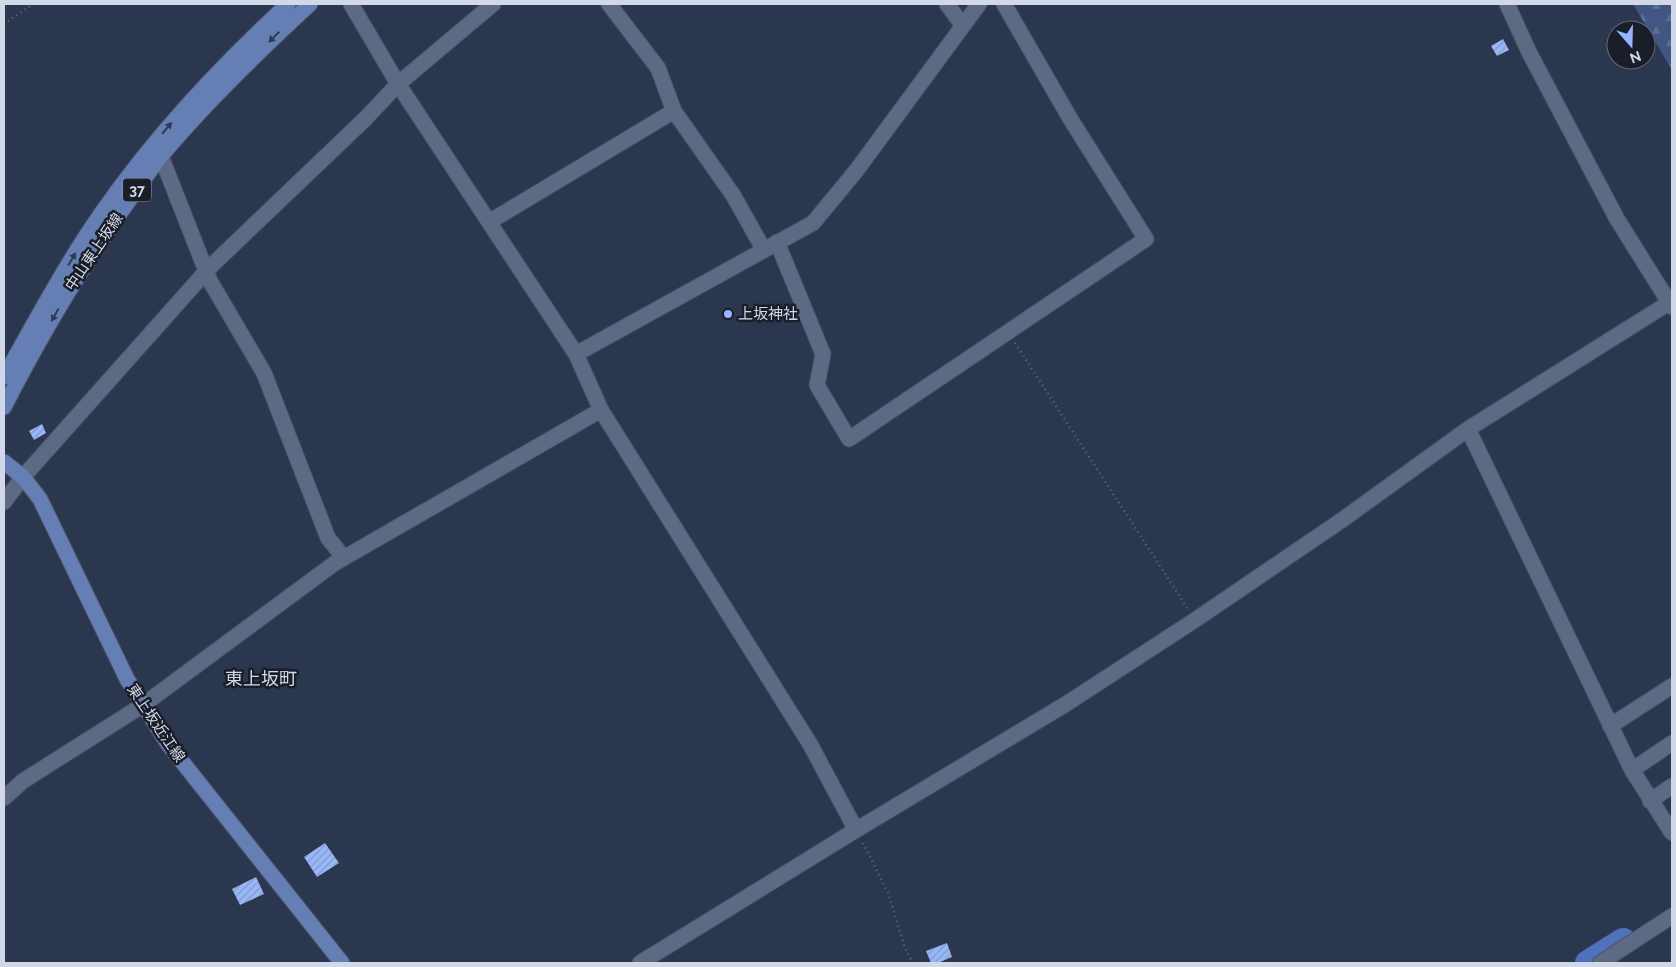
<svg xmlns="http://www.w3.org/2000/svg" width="1676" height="967" font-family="Raleway,'Noto Sans JP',sans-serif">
<defs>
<pattern id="forest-firs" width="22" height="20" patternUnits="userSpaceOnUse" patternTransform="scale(1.25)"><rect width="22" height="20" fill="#415682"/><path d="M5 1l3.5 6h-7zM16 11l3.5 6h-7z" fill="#5b6e94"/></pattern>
<pattern id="building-hatch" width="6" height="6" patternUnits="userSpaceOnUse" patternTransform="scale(1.25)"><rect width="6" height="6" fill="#98b7f7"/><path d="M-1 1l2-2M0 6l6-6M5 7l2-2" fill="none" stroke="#829acb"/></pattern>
</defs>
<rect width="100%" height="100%" fill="#2b374e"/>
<path fill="url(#forest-firs)" d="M1633 4H1672V70Z"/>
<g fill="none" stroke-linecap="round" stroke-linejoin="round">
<path stroke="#5072bd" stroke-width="26" d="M1588 963 1623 941"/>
</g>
<path fill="url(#building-hatch)" d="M1503 39 1509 50 1497 56 1491 46Z
M42 424 46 433 34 440 29 431Z
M325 843 339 863 317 877 304 857Z
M256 877 264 894 240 905 232 889Z
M947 943 952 957 938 963H931L926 951Z"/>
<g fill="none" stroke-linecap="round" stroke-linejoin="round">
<defs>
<path id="minor" d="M351 4 398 84 576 354 601 410 810 744 856 830
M609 4 658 68 674 111
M947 4 963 26
M1507 4 1529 52 1617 219 1672 307
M154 149 161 157 166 169 210 281 264 373 328 538 344 558
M489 222 674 111 733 195 764 250
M777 242 823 354 817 385 849 439 1146 239 1071 120 1004 4
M576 354 813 223 856 171 979 4
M1468 429 1632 770 1672 833
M4 502 23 477 210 267 365 119 398 84 493 4
M1610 726 1672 686
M1632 770 1672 743
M4 798 23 781 143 705 335 563 601 410
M1650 801 1672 786
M640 963 856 830 1066 704 1195 620 1342 520 1468 429 1672 301
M1600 963 1672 916"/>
<path id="major" d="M4 377C30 331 55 284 84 239 141 151 212 74 288 4
M4 407C41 335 82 265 130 199 140 185 150 170 161 156 206 102 258 52 310 4
M4 462 23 477 40 499 127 679 168 744 342 963"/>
</defs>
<use href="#minor" stroke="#495266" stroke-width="17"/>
<use href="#major" stroke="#495266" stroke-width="17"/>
<path stroke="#606b80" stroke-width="2.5" stroke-dasharray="1 4" stroke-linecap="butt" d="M4 24 33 4
M1015 343 1188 609
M863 843 888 893 905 948 913 963"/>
<use href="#minor" stroke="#5d6a84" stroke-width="15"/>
<use href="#major" stroke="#657fb4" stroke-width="15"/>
</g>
<defs><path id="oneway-solid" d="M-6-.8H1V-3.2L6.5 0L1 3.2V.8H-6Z" transform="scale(1.25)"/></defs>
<g fill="#303b53">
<use href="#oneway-solid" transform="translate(274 37) rotate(135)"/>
<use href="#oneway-solid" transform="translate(167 128) rotate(-50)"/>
<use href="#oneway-solid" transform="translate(72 259) rotate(-59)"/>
<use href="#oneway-solid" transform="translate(55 315) rotate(119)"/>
</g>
<circle fill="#95b6fd" stroke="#191e29" stroke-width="2" cx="728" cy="314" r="5"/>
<g text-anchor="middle" stroke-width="5" stroke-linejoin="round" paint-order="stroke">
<rect fill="#191e29" stroke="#9aa1af" stroke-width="1" x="123" y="178.5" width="28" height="23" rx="4"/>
<g font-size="14" font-weight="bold" fill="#d1d9e8">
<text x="137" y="195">37</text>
</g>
<g font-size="15" fill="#d1d9e8" stroke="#191e29">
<text transform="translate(94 252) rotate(-56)" y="5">中山東上坂線</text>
<text transform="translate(156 723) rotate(56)" y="5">東上坂近江線</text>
</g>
<g font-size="15" fill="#d1d9e8" stroke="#191e29" text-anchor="start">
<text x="738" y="319">上坂神社</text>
</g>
<g font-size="18" fill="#d1d9e8" stroke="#191e29">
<text x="261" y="685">東上坂町</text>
</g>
</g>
<rect width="1676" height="967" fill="none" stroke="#d1d9e8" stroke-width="10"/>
<g transform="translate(1631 45) rotate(160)"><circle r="24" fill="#191e29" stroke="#636975"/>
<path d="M0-4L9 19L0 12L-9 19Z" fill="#95b6fd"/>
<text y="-8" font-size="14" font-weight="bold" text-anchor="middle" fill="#d1d9e8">N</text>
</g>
</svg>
